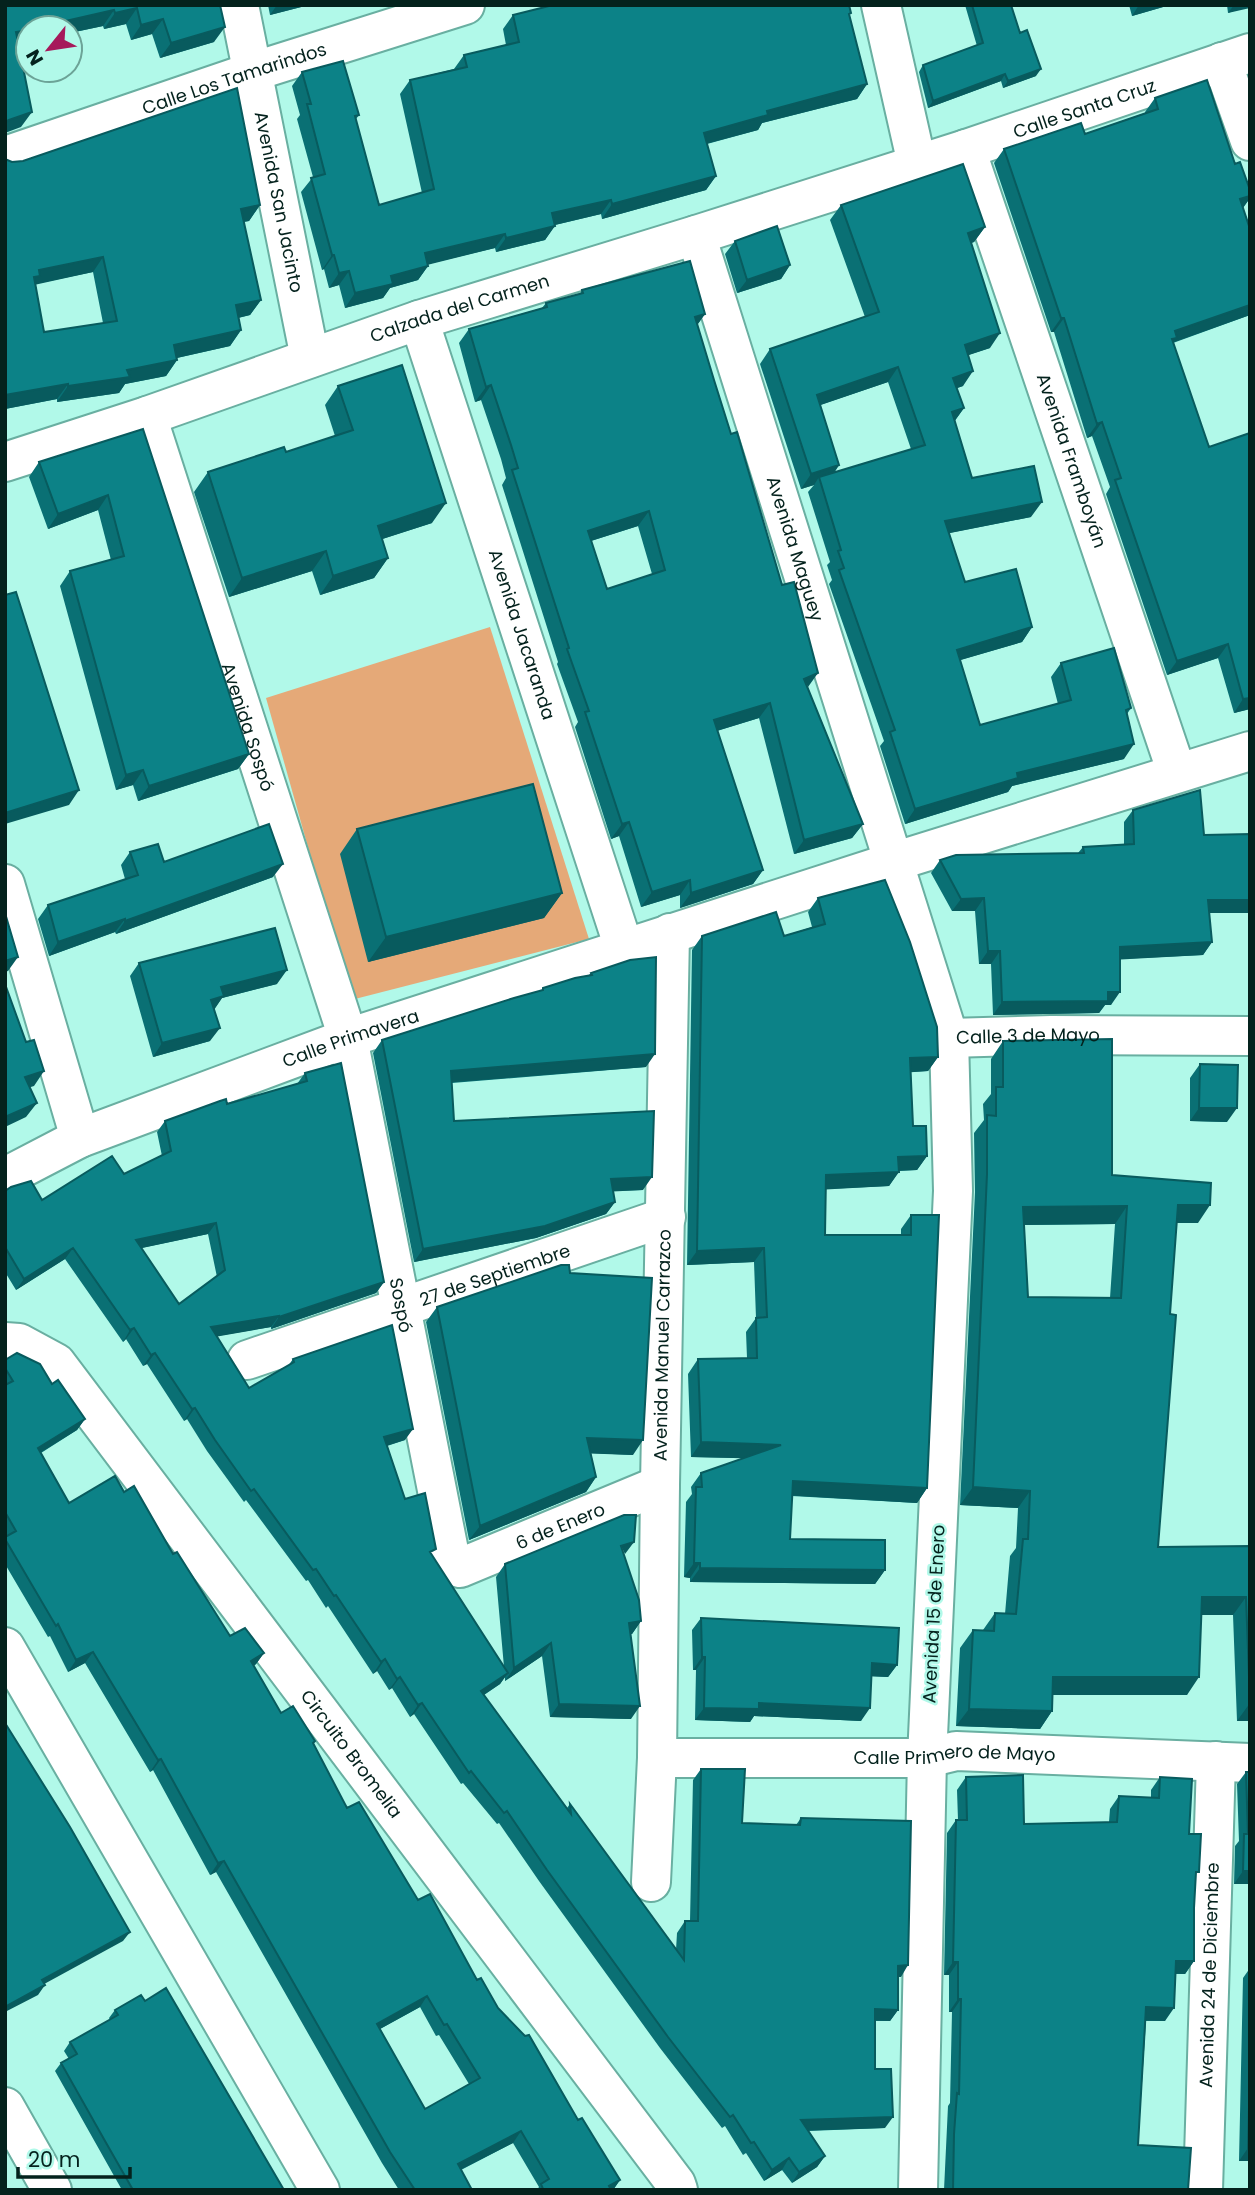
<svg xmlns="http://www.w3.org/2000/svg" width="1255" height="2195" font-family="Poppins,sans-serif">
<rect width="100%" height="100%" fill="#b1f9e9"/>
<path fill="#e5a978" d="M490 627 589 939 351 1000 266 698Z"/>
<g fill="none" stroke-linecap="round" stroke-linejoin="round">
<defs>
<g id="minor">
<path id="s1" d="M239 5 310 358"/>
<path d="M881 5 917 164"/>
<path d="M1222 62 1250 141"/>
<path id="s2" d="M966 149 1177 773"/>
<path id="s3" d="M5 156 252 72 465 5"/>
<path id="s4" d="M696 235 949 1038 953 1191 927 1758 918 2190"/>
<path id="s5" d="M419 320 624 948"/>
<path id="s6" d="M147 416 348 1038 450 1556 460 1568 660 1485"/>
<path id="s7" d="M5 462 147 416 419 320 696 235 966 149 1250 53"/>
<path d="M5 884 80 1138"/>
<path id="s8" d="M949 1038 1051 1035 1250 1036"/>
<path id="s9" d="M5 1177 80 1138 348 1038 893 862 1250 751"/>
<path id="s10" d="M5 1342 19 1343 56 1363 676 2184 678 2190"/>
<path id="s11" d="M247 1360 666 1217"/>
<path d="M5 1647 320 2190"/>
<path id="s12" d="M657 1758H927L956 1751 1250 1763"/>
<path id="s13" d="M651 1882 657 1758 660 1485 670 933"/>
<path d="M5 2107 52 2190"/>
<path id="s14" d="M1203 2190 1216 1761"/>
</g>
</defs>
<use href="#minor" stroke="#69afa1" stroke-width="42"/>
<use href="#minor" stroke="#fff" stroke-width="38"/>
</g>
<path fill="#0a7074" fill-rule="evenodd" d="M5 5H220L214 42 160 58 152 34 131 40 126 24 104 29 103 26 70 33V28L28 43 18 45 21 127Z
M268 5H309L270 15Z
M965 5H1011L1020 33 1036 76 1003 88 1001 81 928 108 919 72 923 65 977 46Z
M1129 5H1170L1132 16Z
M1227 5H1250L1228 13Z
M851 13 849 15 867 84 857 99 762 123 758 130 707 144 716 176 706 190 602 219 601 214 555 225 545 240 496 252 495 248 428 264V266L418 280 390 288 383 298 345 308 339 285 329 288 324 269 322 270 301 192 313 177 297 119 300 115 292 86 302 72 359 115 356 119 379 205 422 193 400 94 410 80 454 69 464 55 506 45 503 29 513 15Z
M237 88 260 205 249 221 243 222 261 300 250 315 238 318 241 330 230 346 177 358V360L166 376 125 384 119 393 57 402V399L5 409V159L12 162 23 161ZM93 272 103 323 44 332 35 284Z
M1155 98 1235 164 1250 190V198L1243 208 1250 315 1173 343 1250 709 1234 713 1218 658 1167 675 1106 494 1110 487 1092 436 1087 438 1054 332H1051L994 163 1004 149 1085 134 1145 113V112Z
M841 205 985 227 974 242 971 243 990 348 968 355 963 386 957 388 964 408 954 422 972 478 1031 517 949 533 965 582 1032 627 1022 642 960 660 980 725 1058 704 1051 677 1061 663 1131 708 1127 714 1124 759 1012 786 1008 792 905 824 880 746 884 741 829 584 832 580 827 565 830 562 808 492 814 485 801 489 760 364 770 349 865 317 830 220ZM888 382 911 449 834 473 839 465 820 405Z
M735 241 790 265 781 279 737 293 725 254Z
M582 290 705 314 697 325 807 688 863 824 852 838 794 854 759 718 717 731 763 870 753 884 680 908V895L641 907 619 836 611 839 575 727 578 722 557 664 558 662 502 485 506 478 501 459 481 400 475 402 459 343 469 329 542 308 546 303 580 294ZM638 526 652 574 607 589 591 541Z
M338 386 432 523 382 539 388 558 374 578 320 595 312 571 229 597 194 492 208 472 286 452 335 436 325 405Z
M143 429 249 754 238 769 138 801 133 785 116 790 60 586 70 571 111 560 98 510 48 529 29 477 39 462Z
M1133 810 1204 835 1250 913H1209L1212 942 1203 955 1120 959 1111 1005H1105L1099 1013 993 1015 991 964H979L975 911H952L931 873 940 860 1078 853 1083 847 1124 844V822Z
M357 829 562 893 544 918 368 962 340 854Z
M130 852 164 862 273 877 116 934 115 932 49 956 38 919 48 905 125 879 121 865Z
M818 898 938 1057 928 1071 911 1072 913 1126 927 1156 917 1170 899 1171 889 1186 826 1189 825 1235H901V1229L911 1215 927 1488 917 1503 792 1496 790 1539 885 1570 875 1584 690 1582V1578L684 1577 686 1502 692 1494 691 1487 701 1473 743 1458 691 1457 688 1374 698 1359 747 1358 746 1332 756 1318 754 1262 687 1265 692 950 702 936H784L812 927 808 912Z
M139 963 277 984 222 998 214 1009 210 1041 153 1057 130 976Z
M591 973 646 1067 452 1083 454 1121 643 1190 613 1191 615 1202 606 1214 536 1238 414 1262 373 1053 382 1040 541 991 543 988 589 975Z
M1003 1041 1112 1175 1198 1223H1176L1170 1314 1158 1547 1250 1546V1721H1237L1233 1615H1202L1187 1695H1053L1052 1711 1040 1729 956 1726 960 1648 973 1630H983L995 1613 1005 1614 1010 1556 1016 1548 1018 1508 960 1505 975 1192 974 1133 984 1120 983 1104 991 1094V1059ZM1115 1224 1110 1298 1028 1297 1024 1225Z
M1200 1064 1227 1122 1190 1121V1078Z
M305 1073 384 1282 376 1293 271 1329V1327L217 1336 249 1388 288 1366 293 1359 405 1440 387 1446 405 1499 432 1555 504 1667 496 1577 505 1564 624 1555 641 1621 632 1634H631V1719L550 1717 542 1656 505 1681V1677L500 1684 484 1695 567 1808 570 1804 676 1950 677 1933 685 1921H690L693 1780 701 1769 742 1823 796 1825 801 1818 901 1977H898V2010L890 2021H875V2069L885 2128 808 2131 825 2156 817 2167 792 2183 782 2170 764 2181 746 2153 743 2155 725 2126 722 2128 660 2048 539 1881 499 1823 497 1824 463 1783 461 1784 414 1714 410 1717 392 1688 389 1690 377 1671 373 1674 328 1606 326 1608 308 1580 306 1581 246 1500 244 1502 207 1451 187 1419 184 1421 147 1364 143 1366 126 1339 123 1342 65 1259 16 1290 5 1272V1191L42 1200 124 1174 162 1156 157 1132 165 1121 297 1084ZM208 1234 217 1277 179 1304 141 1248Z
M570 1273 633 1455 591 1453 596 1477 586 1492 469 1540 426 1322 437 1307Z
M5 1360 52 1384 85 1419 77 1430 41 1453 69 1503 124 1492 173 1554 230 1636 264 1653 256 1664 254 1666 281 1713 313 1744 347 1808 418 1900 498 2008 620 2180 613 2190H537L539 2187 513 2143 461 2170 472 2190H399L382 2163 216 1872 210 1875 153 1770 150 1772 85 1663 68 1672 50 1636 48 1637 5 1564ZM420 2007 436 2036 439 2035 469 2084 425 2109 380 2029Z
M701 1618 897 1665 888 1677 871 1676 861 1721 754 1716 750 1722 695 1720 696 1670H693L692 1630Z
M1246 1772H1250V1884H1234L1235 1846 1239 1841 1237 1784Z
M966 1777 1024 1824 1109 1822 1110 1809 1119 1796 1151 1798V1790L1160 1777 1189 1834 1195 1878 1194 1908V1961L1185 1974H1175L1165 2021H1146L1138 2145 1188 2190H944L948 2106 950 2103 952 2012H949V1975H944L947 1833 956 1820H958L957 1790Z
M1250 1968V2161H1239L1243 1978Z
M145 2001 284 2190H122L55 2071 61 2063 69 2059 64 2051 70 2042 110 2020 109 2018 115 2010Z"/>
<path fill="#085b5e" d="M277 5H309L270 15Z
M1139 5H1170L1132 16Z
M1234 5H1250V8L1228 13Z
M137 8 126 24 104 29 115 13Z
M114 10 103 26 70 33V28H35Z
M163 19 152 34 131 40 141 25Z
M225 27 214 42 160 58 171 43Z
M28 30V43L5 48 16 32Z
M1041 69 1036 76 1003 88 1008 81Z
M1005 74 1001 81 928 108 933 101Z
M867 84 857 99 762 123 758 130 694 147 704 133 767 111Z
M32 112 21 127 5 133V122L9 120Z
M716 176 706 190 602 219 612 204Z
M1250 196V198L1242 209 1240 199Z
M611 200 601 214 542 228 552 213Z
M260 205 249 221 230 224 241 209Z
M555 226 545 240 496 252 506 238Z
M985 227 974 242 957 248 968 233Z
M505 234 495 248 415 268 425 253Z
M332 255H334L324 269 322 270Z
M103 257 93 272 34 285 23 292 39 270Z
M790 265 781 279 737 293 747 280Z
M428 266 418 280 390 288 383 298 345 308 355 293 391 276Z
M349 271 339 285 329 288 339 273Z
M261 300 250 315 225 321 236 305Z
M1250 305V315L1174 342 1167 352 1175 331Z
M705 314 695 328V317Z
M1061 318H1064L1054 332H1051Z
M241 330 230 346 163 361 174 345Z
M1000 333 990 348 954 360 965 345Z
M177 360 166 376 125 384 119 393 57 402 68 386 127 370Z
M898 367 888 382 806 410 817 395Z
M973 371 963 386 943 393 953 378Z
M68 384 57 399 5 409V395Z
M491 385 481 400 475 402 486 387Z
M964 408 953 423 952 412Z
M1102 422 1092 436 1087 438 1097 424Z
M839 465 829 480 819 477 814 485 801 489 811 474Z
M108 495 98 510 48 529 58 514Z
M1042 502 1031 517 935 536 945 521Z
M446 503 432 523 364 545 378 526Z
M649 511 638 526 578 545 588 531Z
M326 551 312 571 229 597 242 578Z
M388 558 374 578 320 595 333 576Z
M1032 627 1022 642 947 664 957 650Z
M1228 644 1218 658 1167 675 1177 661Z
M818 673 808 687 804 679Z
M1250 698V709L1234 713 1243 699Z
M770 703 759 718 703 735 714 720Z
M1134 744 1124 759 1012 786 1008 792 905 824 915 809 1017 773Z
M249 754 238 769 138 801 149 786Z
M143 770 133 785 116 790 126 775Z
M79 790 69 805 5 824V813Z
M629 822 619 836 611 839 622 824Z
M863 824 852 838 794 854 804 840Z
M283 864 273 877 116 934 125 921Z
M763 870 753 884 680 908 691 893Z
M690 880 680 895 641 907 652 892Z
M562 893 544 918 368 962 386 937Z
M984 898 975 911H952L961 899Z
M1208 900H1250V913H1200Z
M125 919 115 932 49 956 58 942Z
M1212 942 1203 955 1111 960 1120 947Z
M988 951H1000L991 964H979Z
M18 957 8 971 5 972V961Z
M287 970 277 984 222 998 214 1010 202 1013 221 987Z
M1108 992H1120L1111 1005H1105L1099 1013 993 1015 1002 1002Z
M220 1028 210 1041 153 1057 162 1043Z
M655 1054 646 1067 442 1083 451 1071Z
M938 1057 928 1071 900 1073 910 1058Z
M44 1071 34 1086 15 1092 25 1077Z
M37 1103 26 1117 5 1127V1117Z
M1199 1108H1237L1227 1122 1190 1121Z
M927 1156 917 1170 888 1171 898 1157Z
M899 1172 889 1186 816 1190 826 1175Z
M652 1177 643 1190 602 1192 611 1179Z
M615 1202 606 1214 536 1238 414 1262 423 1249Z
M1178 1205H1210L1198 1223H1165Z
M1127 1206 1115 1224 1011 1225 1023 1207Z
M216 1223 208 1234 128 1251 136 1240Z
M73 1248 65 1259 16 1290 24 1279Z
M764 1248 754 1262 687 1265 697 1251Z
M384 1282 376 1293 271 1329 279 1317Z
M279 1316 271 1327 203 1339 211 1327Z
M134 1328 126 1339 123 1342 130 1330Z
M155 1353 147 1364 143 1366 151 1355Z
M195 1408 187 1419 184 1421 192 1409Z
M85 1419 77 1430 30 1459 38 1448Z
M413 1429 405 1440 376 1449 384 1437Z
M587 1438 643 1440 633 1455 576 1453Z
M701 1442 781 1445 771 1459 691 1457Z
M596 1477 586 1492 469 1540 480 1526Z
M793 1481 927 1488 917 1503 783 1495Z
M973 1487 1030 1491 1018 1508 960 1505Z
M634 1542 625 1554 621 1546Z
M694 1563H700L690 1578 684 1577Z
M700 1568 885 1570 875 1584 690 1582Z
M1202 1597H1246L1233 1615H1190Z
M641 1621 632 1634 620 1636 629 1623Z
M551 1643 542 1656 505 1681 514 1668Z
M93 1652 85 1663 68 1672 76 1660Z
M264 1653 256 1664 243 1672 251 1661Z
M702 1657H705L696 1670H693Z
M385 1659 377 1671 373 1674 381 1662Z
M872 1663 897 1665 888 1677 863 1676Z
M508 1673 500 1684 473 1702 481 1691Z
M400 1677 392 1688 389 1690 397 1679Z
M1053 1677H1199L1187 1695H1040Z
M422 1703 414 1714 410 1717 418 1705Z
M759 1703 870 1708 861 1721 754 1716 750 1722 695 1720 704 1708Z
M1250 1703V1721H1237Z
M559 1704 640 1706 631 1719 550 1717Z
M969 1709 1052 1711 1040 1729 956 1726Z
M161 1759 153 1770 150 1772 158 1760Z
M224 1861 216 1872 210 1875 218 1863Z
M1243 1871H1250V1884H1234Z
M130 1932 123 1941 35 1989 42 1980Z
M1176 1961H1194L1185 1974 1167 1973Z
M953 1962H958L949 1975H944Z
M908 1965 901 1977H890L898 1966Z
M45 1985 38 1995 5 2012V2007Z
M427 1996 420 2007 369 2035 377 2024Z
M958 1999H961L952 2012H949Z
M1146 2007 1174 2008 1165 2021 1137 2020Z
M875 2009 898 2010 890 2021 867 2020Z
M893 2117 885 2128 793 2131 801 2120Z
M521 2131 513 2143 450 2175 458 2164Z
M1248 2148H1250V2161H1239Z
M825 2156 817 2167 792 2183 799 2172Z
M789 2158 782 2170 764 2181 772 2170Z
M620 2180 613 2190H606L609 2186Z"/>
<path fill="#0c8287" stroke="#085b5e" stroke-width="2" fill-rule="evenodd" d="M5 5H220L225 27 171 43 163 19 141 25 137 8 115 13 114 10 35 28H28V30L16 32 32 112 9 120 5 122Z
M553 5H849L851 13 849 14 867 84 767 111 768 115 704 133 716 176 612 204 611 200 552 213 555 226 506 238 505 234 425 253 428 266 391 276 393 284 355 293 349 271 339 273 334 255H332L311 178 325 174 307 104H311L302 72 343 61 359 115 355 116 379 205 434 189 410 80 467 67 464 55 519 42 513 15Z
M972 5H1011L1020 33 1027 30 1041 69 1008 81 1005 74 933 101 923 65 983 43Z
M1207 80 1235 164 1240 162 1250 190V196L1240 199 1250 229V305L1175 331 1177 338 1172 339 1209 447 1250 433V698L1243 699 1228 644 1177 661 1115 480 1121 478 1102 422 1097 424 1064 318H1061L1004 149 1081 123 1085 134 1158 109 1155 98Z
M237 88 260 205 241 209 261 300 236 305 241 330 174 345 177 360 127 370 130 377 68 386V384L5 395V159L12 162 23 161ZM103 257 117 321 44 332 34 277 40 276 39 270Z
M963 164 985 227 968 233 1000 333 965 345 973 371 953 378 964 408 952 412 972 478 1034 466 1042 502 945 521 965 582 1016 569 1032 627 957 650 980 725 1071 700 1061 663 1114 648 1131 708 1126 710 1134 744 1017 773 1018 778 915 809 890 732 895 730 839 570 844 568 838 551 841 550 819 477 925 445 898 367 817 395 839 465 811 474 770 349 879 312 841 205Z
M777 226 790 265 747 280 735 241Z
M690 261 705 314 695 317 714 380 731 434 737 432 782 585 794 582 818 673 804 679 863 824 804 840 770 703 714 720 763 870 691 893 690 880 652 892 629 822 622 824 585 712 589 711 567 649 569 648 512 470 518 468 511 445 491 385 486 387 469 329 547 307 546 303 583 293 582 290ZM649 511 665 570 607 589 588 531Z
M402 365 446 503 378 526 388 558 333 576 326 551 242 578 208 472 284 447 286 452 353 430 338 386Z
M143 429 249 754 149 786 143 770 126 775 70 571 124 556 108 495 58 514 39 462Z
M16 592 79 790 5 813V595Z
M533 784 562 893 386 937 357 829Z
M1200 790 1204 835 1250 834V900H1208L1212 942 1120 947V992H1108V1001L1002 1002 1000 951H988L984 898 961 899 940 860 956 855 1084 853 1083 847 1134 844 1133 810Z
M269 824 283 864 125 921V919L58 942 48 905 138 875 130 852 158 844 164 862Z
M885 880 910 942 937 1027 938 1057 910 1058 913 1126H926L927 1156 898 1157 899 1172 826 1175 825 1235H911V1215H939L927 1488 793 1481 790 1539 885 1540V1570L700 1568V1563H694L696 1487H702L701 1473 781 1445 701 1442 698 1359 757 1358 756 1318 767 1317 764 1248 697 1251 702 936 776 912 784 936 825 924 818 898Z
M5 913 18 957 5 961Z
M275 928 287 970 221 987 224 996 211 1000 220 1028 162 1043 139 963Z
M656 957 655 1054 451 1071 454 1121 654 1111 652 1177 611 1179 615 1202 545 1226 423 1249 382 1040 514 998 543 990V988L575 978 592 975 591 973 630 960Z
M5 984 26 1042 34 1040 44 1071 25 1077 37 1103 5 1117Z
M1112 1039V1175L1211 1183 1210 1205H1178L1170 1314 1176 1315 1158 1547 1250 1546V1703L1246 1597H1202L1199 1677H1053L1052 1711 969 1709 973 1630 994 1631 995 1613 1016 1614 1023 1539H1028L1030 1491 973 1487 987 1174V1115L996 1116V1087H1003V1041ZM1127 1206 1121 1298 1028 1297 1023 1207Z
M341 1063 384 1282 279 1317V1316L211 1327 249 1388 294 1362 293 1359 392 1325 413 1429 384 1437 405 1499 425 1493 436 1549 430 1552 508 1673 481 1691 571 1814 570 1804 684 1960 685 1921H698L701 1769H745L742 1823 800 1825 801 1818 911 1821 908 1965 898 1966V2010L875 2009V2069H891L893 2117 801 2120 825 2156 799 2172 789 2158 772 2170 754 2142 751 2143 733 2115 730 2117 668 2037 547 1870 507 1811 504 1813 471 1771 469 1773 422 1703 418 1705 400 1677 397 1679 385 1659 381 1662 336 1595 334 1596 316 1569 313 1570 254 1489 251 1491 215 1440 195 1408 192 1409 155 1353 151 1355 134 1328 130 1330 73 1248 24 1279 5 1247V1191L11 1187 31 1181 42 1200 112 1156 124 1174 171 1151 165 1121 220 1101 226 1099 227 1104 307 1081 305 1073ZM216 1223 225 1270 179 1304 136 1240Z
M1200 1064 1238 1065 1237 1108H1199Z
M561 1265H569L570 1273 652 1278 643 1440 587 1438 596 1477 480 1526 437 1307Z
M17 1353 40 1364 52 1384 58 1380 85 1419 38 1448 69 1503 115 1476 124 1492 134 1486 173 1554 177 1552 230 1636 245 1628 264 1653 251 1661 281 1713 293 1706 315 1741 313 1743 347 1808 359 1802 418 1900 430 1894 477 1980 481 1978 498 2008 525 2036 529 2035 578 2120 582 2118 620 2180 609 2186 611 2190H543V2189L541 2184 549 2179 521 2131 458 2164 472 2190H415L390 2152 224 1861 218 1863 161 1759 158 1760 93 1652 76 1660 58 1624 56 1626 5 1539V1537L16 1531 5 1512V1385L13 1381 5 1368V1360ZM427 1996 444 2025 447 2024 480 2078 425 2109 377 2024Z
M624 1515H636L634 1542 621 1546 639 1600 641 1621 629 1623 640 1706 559 1704 551 1643 514 1668 505 1564Z
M701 1618 899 1628 897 1665 872 1663 870 1708 759 1703V1709L704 1708 705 1657H702Z
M5 1723 70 1827 130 1932 42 1980 45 1985 5 2007Z
M1246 1772H1250V1871H1243L1244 1834H1248Z
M1023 1775 1024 1824 1117 1822 1119 1796 1159 1798 1160 1777 1192 1779 1189 1834H1201L1199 1872H1196L1194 1908V1961H1176L1174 2008 1146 2007 1138 2145 1191 2148 1188 2190H953L954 2134 957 2093 959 2094 961 1999H958V1962H953L956 1820H967L966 1777Z
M166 1988 284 2190H133L105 2141 61 2063 77 2054 70 2042 118 2015 115 2010 141 1995 145 2001Z
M1250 2068V2148H1248Z"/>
<g text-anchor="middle" stroke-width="5" stroke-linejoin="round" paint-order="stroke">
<g font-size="18" fill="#04221d" stroke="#b1f9e9">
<text dy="6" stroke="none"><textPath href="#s3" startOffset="242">Calle Los Tamarindos</textPath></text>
<text dy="6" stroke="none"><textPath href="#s7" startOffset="1136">Calle Santa Cruz</textPath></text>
<text dy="6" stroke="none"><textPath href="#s1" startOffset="201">Avenida San Jacinto</textPath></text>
<text dy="6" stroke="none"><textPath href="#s7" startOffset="480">Calzada del Carmen</textPath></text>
<text dy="6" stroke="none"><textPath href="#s2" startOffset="329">Avenida Framboyán</textPath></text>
<text dy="6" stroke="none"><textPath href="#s4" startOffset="329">Avenida Maguey</textPath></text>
<text dy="6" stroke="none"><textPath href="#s5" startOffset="331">Avenida Jacaranda</textPath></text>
<text dy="6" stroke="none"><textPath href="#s6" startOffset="327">Avenida Sospó</textPath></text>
<text dy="6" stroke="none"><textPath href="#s8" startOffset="79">Calle 3 de Mayo</textPath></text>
<text dy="6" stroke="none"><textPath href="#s9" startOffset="373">Calle Primavera</textPath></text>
<text dy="6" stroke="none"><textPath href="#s11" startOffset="262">27 de Septiembre</textPath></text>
<text dy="6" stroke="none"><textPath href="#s6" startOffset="926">Sospó</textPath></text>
<text dy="6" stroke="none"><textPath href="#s13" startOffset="537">Avenida Manuel Carrazco</textPath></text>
<text dy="6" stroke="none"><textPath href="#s6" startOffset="1306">6 de Enero</textPath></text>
<text transform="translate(934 1614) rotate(-87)" y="6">Avenida 15 de Enero</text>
<text dy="6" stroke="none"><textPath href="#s10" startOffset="546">Circuito Bromelia</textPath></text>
<text dy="6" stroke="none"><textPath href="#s12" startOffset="298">Calle Primero de Mayo</textPath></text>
<text dy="6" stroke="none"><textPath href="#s14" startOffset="215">Avenida 24 de Diciembre</textPath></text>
</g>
</g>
<rect width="1255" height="2195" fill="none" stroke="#04221d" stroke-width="14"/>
<g transform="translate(49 49) rotate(240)"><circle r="33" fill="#b1f9e9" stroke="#6ca397" stroke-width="2"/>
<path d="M0-5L12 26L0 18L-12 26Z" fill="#a6195b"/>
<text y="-10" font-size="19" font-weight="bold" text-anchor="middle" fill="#04221d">N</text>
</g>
<path d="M18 2167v10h112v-10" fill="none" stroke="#04221d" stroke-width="3.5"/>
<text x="28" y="2167" font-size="21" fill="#04221d" stroke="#b1f9e9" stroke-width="5" paint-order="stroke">20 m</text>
</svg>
